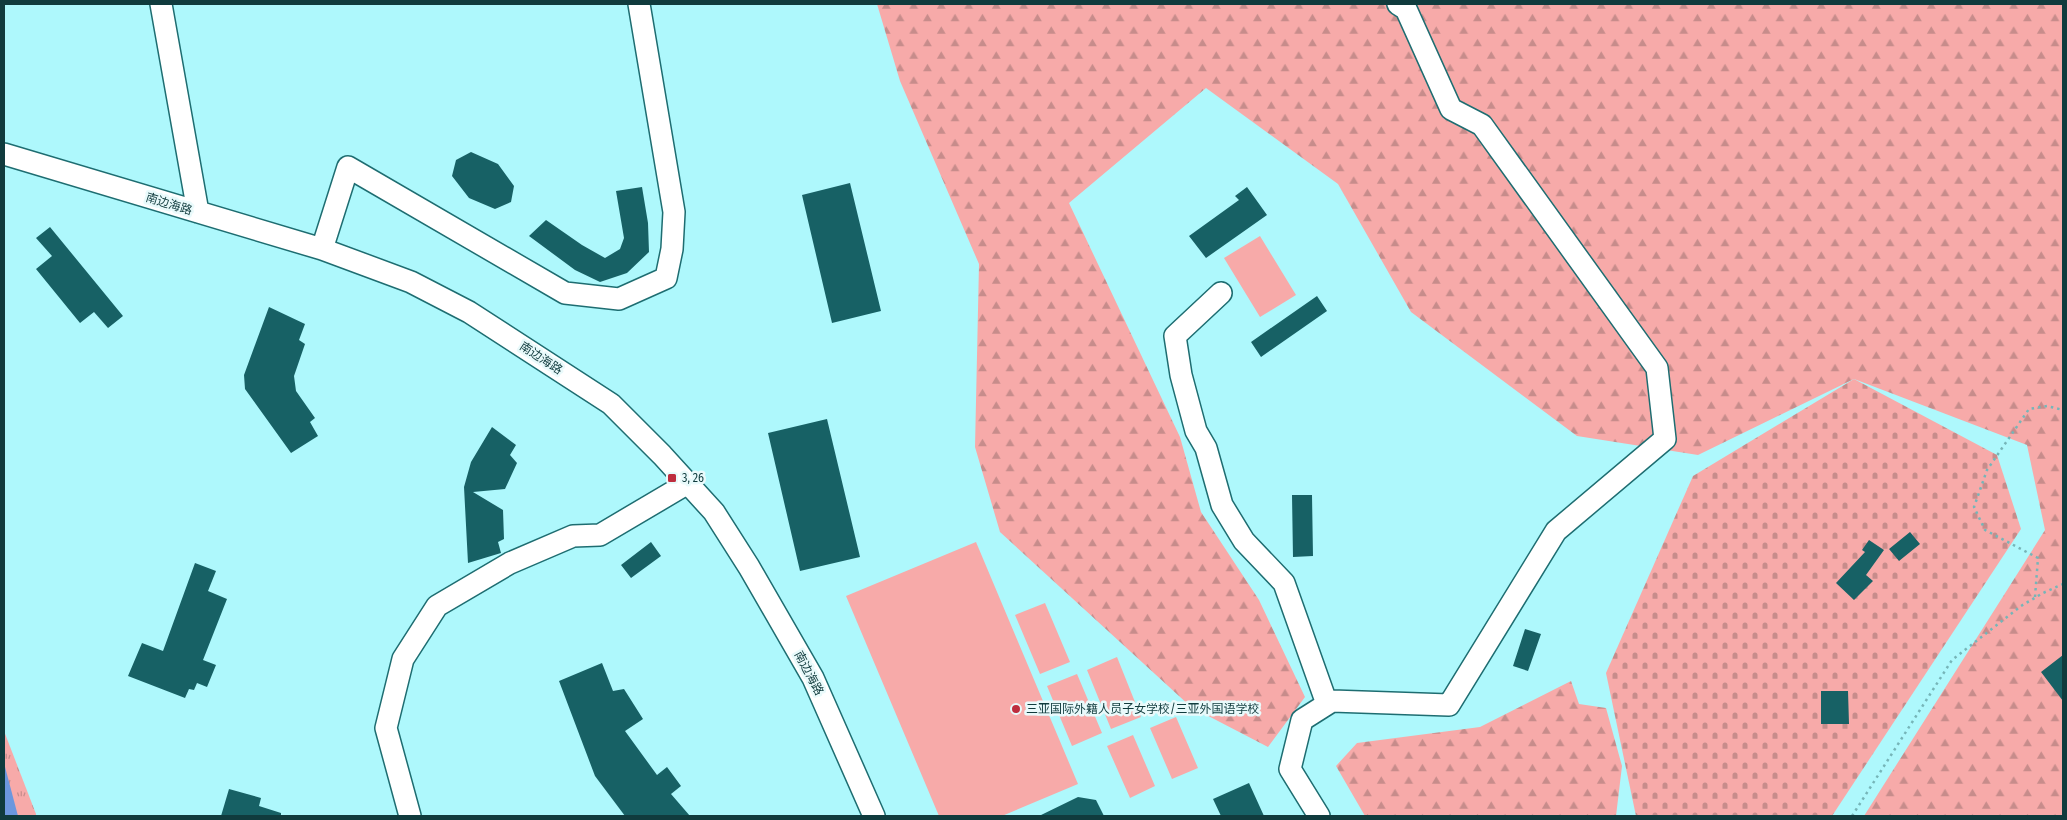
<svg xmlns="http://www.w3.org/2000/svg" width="2067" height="820" font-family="'Fira Sans Condensed','Noto Sans SC',sans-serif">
<defs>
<pattern id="grass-tufts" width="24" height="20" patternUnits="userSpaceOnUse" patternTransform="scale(1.25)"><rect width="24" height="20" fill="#f7aaa9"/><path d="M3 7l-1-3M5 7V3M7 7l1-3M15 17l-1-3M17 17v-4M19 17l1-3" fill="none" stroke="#c78c8b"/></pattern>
<pattern id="forest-firs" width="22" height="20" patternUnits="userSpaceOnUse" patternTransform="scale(1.25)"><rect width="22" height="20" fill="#f7aaa9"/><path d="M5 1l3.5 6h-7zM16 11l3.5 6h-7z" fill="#c78c8b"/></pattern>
<pattern id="cemetery-stones" width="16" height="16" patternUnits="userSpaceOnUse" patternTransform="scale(1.25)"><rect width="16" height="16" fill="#f7aaa9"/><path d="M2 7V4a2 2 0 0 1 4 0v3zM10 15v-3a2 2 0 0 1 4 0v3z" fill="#c78c8b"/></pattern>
</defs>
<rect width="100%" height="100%" fill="#aef8fc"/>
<path fill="url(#grass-tufts)" d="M4 731 36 814V816H4Z"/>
<path fill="url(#forest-firs)" d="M877 4H2063V816H1864L2045 530 2027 445 1854 379 1698 455 1577 436 1411 312 1338 184 1206 88 1069 203 1180 437 1201 512 1259 600 1305 697 1268 747 1191 707 1000 532 975 447 979 264 900 81Z
M1571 681 1579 704 1606 708 1622 766 1616 816H1365L1336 766 1357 743 1480 727Z"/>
<path fill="url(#cemetery-stones)" d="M1854 379 1997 455 2021 529 1832 816H1636L1606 673 1693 476Z"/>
<path fill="#f7aaa9" d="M1260 236 1296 295 1260 317 1224 258Z
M976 542 1078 784 1002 816H939L846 596Z
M1045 603 1070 662 1040 674 1015 615Z
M1117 657 1141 717 1111 729 1087 670Z
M1077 674 1102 733 1072 746 1047 686Z
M1176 717 1198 768 1172 779 1150 728Z
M1133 735 1155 786 1130 798 1107 746Z"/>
<path fill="#6c97de" d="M4 763 18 816H4Z"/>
<path fill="#176165" d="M471 152 498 164 514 186 511 202 495 209 469 198 452 176 456 160Z
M850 183 881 311 832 323 802 195Z
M642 187 648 223 649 252 627 273 600 282 575 270 529 236 546 220 582 245 605 258 620 249 624 238 616 191Z
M1247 187 1267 215 1206 258 1189 236 1239 200 1235 196Z
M50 227 123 316 108 328 94 312 80 323 36 269 52 256 36 238Z
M1317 296 1327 311 1261 357 1251 342Z
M269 307 305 324 299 340 305 344 294 376 296 391 315 418 310 422 318 436 291 453 245 389 244 375Z
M827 419 860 557 800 571 768 433Z
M492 427 516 445 510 455 517 463 505 489 473 492 503 510 504 539 498 542 501 553 468 563 464 487 471 462Z
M1292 495H1312L1313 556 1293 557Z
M1910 532 1920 544 1899 561 1889 549Z
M1869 540 1884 550 1866 575 1873 581 1854 600 1836 583 1865 552 1862 550Z
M651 542 661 556 631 578 621 565Z
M195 563 216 571 208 591 227 599 203 660 216 665 207 687 197 683 194 690 189 689 185 698 128 676 142 643 163 651Z
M1525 629 1541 634 1528 671 1513 666Z
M2063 655V701L2041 672Z
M602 663 613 691 624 689 643 719 625 731 657 775 667 767 681 786 671 794 690 816H625L595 776 559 681Z
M1821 691H1848L1849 724H1821Z
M1249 783 1264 816H1221L1213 799Z
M229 789 261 798 259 806 281 813V816H221Z
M1078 797 1096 800 1104 816H1039Z"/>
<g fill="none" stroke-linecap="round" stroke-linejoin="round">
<defs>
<path id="minor" d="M161 4 198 212
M4 154 322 249 411 282 469 312 611 404 662 455 714 512 749 567 813 678 874 816
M322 249 348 167 565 293 619 299 666 278 672 249 674 212 639 4
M1221 293 1175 336 1181 375 1196 431 1206 448 1222 505 1244 541 1284 583 1327 704
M410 816 386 728 403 659 437 606 510 563 573 536 600 535 688 483
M1319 816 1290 769 1302 720 1332 701 1449 705 1556 531 1665 439 1657 368 1482 125 1451 109 1406 9 1398 4"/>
</defs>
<use href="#minor" stroke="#1e6d71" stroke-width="24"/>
<path stroke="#76b5b8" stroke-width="2.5" stroke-dasharray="2.5 4" stroke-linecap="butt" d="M2035 597 2038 558 1985 530 1974 507 1987 470 2029 409 2047 406 2063 410
M1852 816 1952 660 2021 606 2043 593 2063 584"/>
<use href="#minor" stroke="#fff" stroke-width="21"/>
</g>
<g fill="#be2d3e" stroke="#e9fafb" stroke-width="2">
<rect x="667" y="473" width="10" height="10" rx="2.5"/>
<circle cx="1016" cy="709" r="5"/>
</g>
<g text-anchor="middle" stroke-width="5" stroke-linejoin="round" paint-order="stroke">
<g font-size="12" fill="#103b3d" stroke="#e9fafb">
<text transform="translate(169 204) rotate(17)" y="4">南边海路</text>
<text transform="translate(541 358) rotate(33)" y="4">南边海路</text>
<text transform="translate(809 673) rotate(62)" y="4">南边海路</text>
</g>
<g font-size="12" fill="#103b3d" stroke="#e9fafb" text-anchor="start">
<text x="682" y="482">3, 26</text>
<text x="1026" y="713">三亚国际外籍人员子女学校/三亚外国语学校</text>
</g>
</g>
<rect width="2067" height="820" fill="none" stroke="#103b3d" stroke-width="10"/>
</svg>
